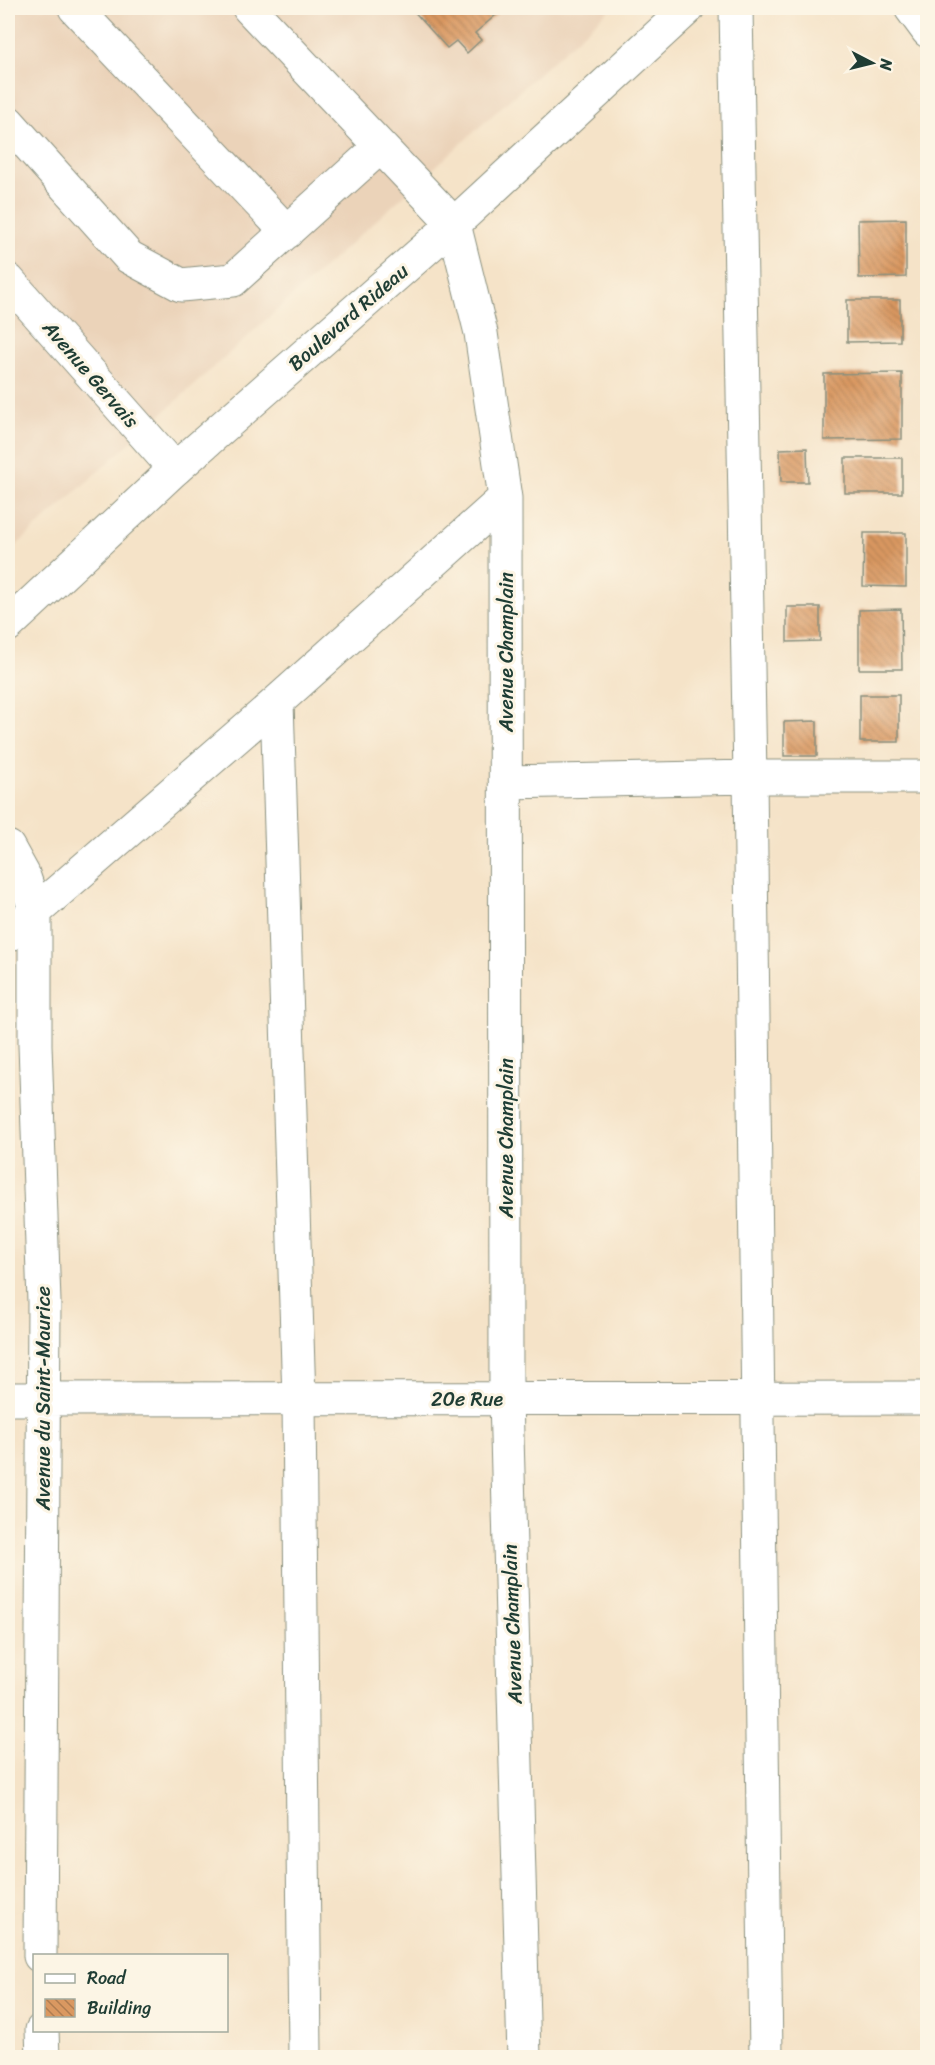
<svg xmlns="http://www.w3.org/2000/svg" width="935" height="2065" font-family="Sriracha,sans-serif">
<defs>
<pattern id="building-back-hatch" width="6" height="6" patternUnits="userSpaceOnUse" patternTransform="scale(1.5)"><rect width="6" height="6" fill="#da9861"/><path d="M-1 5l2 2M0 0l6 6M5-1l2 2" fill="none" stroke="#b07d51"/></pattern>
</defs>
<rect width="100%" height="100%" fill="#fcf5e5"/>
<filter id="ink" filterUnits="userSpaceOnUse"><feTurbulence type="fractalNoise" baseFrequency=".0167" numOctaves="2"/><feDisplacementMap in="SourceGraphic" scale="12" xChannelSelector="R" yChannelSelector="G"/><feConvolveMatrix kernelMatrix="1 2 1 2 8 2 1 2 1" color-interpolation-filters="sRGB"/></filter>
<filter id="wash" filterUnits="userSpaceOnUse"><feTurbulence type="fractalNoise" baseFrequency=".008" numOctaves="4" result="noise"/><feDisplacementMap in="SourceGraphic" scale="24" xChannelSelector="R" yChannelSelector="G"/><feGaussianBlur stdDeviation="1.35" result="paint"/><feColorMatrix in="noise" values="0 0 0 0 0 0 0 0 0 0 0 0 0 0 0 0 0 1.4 0 .05"/><feComposite in="paint" operator="in"/></filter>
<g filter="url(#wash)">
<rect width="100%" height="100%" fill="#f5e3c8"/>
<path fill="#ebd3b9" d="M8 8H611L8 553Z"/>
<g id="blocks">
<path fill="url(#building-back-hatch)" d="M411 8H504L475 33 481 40 467 53 456 41 447 48Z
M906 219V277L859 278 858 220Z
M847 300H900V341L847 342Z
M902 373V439L824 440V374Z
M807 448 808 482H781L780 449Z
M845 458H902V493H845Z
M864 533H906V587L863 586Z
M787 607H820V641L787 642Z
M901 609 902 669H859V610Z
M860 695H899V742H860Z
M817 721V756H784V722Z"/>
</g>
</g>
<g filter="url(#ink)">
<use href="#blocks" fill-opacity="0" stroke="#8a907e" stroke-width="1.5"/>
<g fill="none" stroke-linecap="round" stroke-linejoin="round">
<defs>
<path id="minor" d="M75 8 287 232
M249 8 454 224 481 333 505 498 506 1399 524 2058
M736 8 750 777 766 2058
M911 8 928 31
M8 122 129 257 181 285 233 280 380 147
M8 280 175 469
M277 702 299 1399 305 2058
M507 782 750 777H928
M8 847 23 874 35 909V1045L44 1302 40 1956
M8 935 277 702 505 498
M8 1399 928 1398
M42 2030 43 2058"/>
<path id="major" d="M8 625 175 469 454 224 688 8"/>
</defs>
<use href="#minor" stroke="#8a907e" stroke-width="35"/>
<use href="#major" stroke="#8a907e" stroke-width="35"/>
<use href="#minor" stroke="#fff" stroke-width="33"/>
<use href="#major" stroke="#fff" stroke-width="33"/>
</g>
</g>
<g text-anchor="middle" stroke-width="6" stroke-linejoin="round" paint-order="stroke">
<g font-size="20" fill="#1f3d34" stroke="#fcf5e5">
<text transform="translate(348 317) rotate(-41)" y="7">Boulevard Rideau</text>
<text transform="translate(91 374) rotate(49)" y="7">Avenue Gervais</text>
<text transform="translate(506 652) rotate(-90)" y="7">Avenue Champlain</text>
<text transform="translate(506 1138) rotate(-90)" y="7">Avenue Champlain</text>
<text transform="translate(43 1398) rotate(-90)" y="7">Avenue du Saint-Maurice</text>
<text x="467" y="1406">20e Rue</text>
<text transform="translate(512 1624) rotate(-92)" y="7">Avenue Champlain</text>
</g>
</g>
<rect width="935" height="2065" fill="none" stroke="#fcf5e5" stroke-width="30"/>
<rect x="33" y="1954" width="195" height="78" fill="#fcf5e5" stroke="#a4ab9e" stroke-width="1.5"/>
<rect x="45" y="1974" width="30" height="9" fill="#ffffff" stroke="#a4ab9e" stroke-width="1.5"/>
<text x="87" y="1984" font-size="18" fill="#1f3d34">Road</text>
<rect x="45" y="1999" width="30" height="18" fill="url(#building-back-hatch)" stroke="#a4ab9e" stroke-width="1.5"/>
<text x="87" y="2014" font-size="18" fill="#1f3d34">Building</text>
<g transform="translate(872 63) rotate(97)" stroke="#fcf5e5" stroke-width="4.5" paint-order="stroke">
<path d="M0-4.5L10 22L0 15L-10 22Z" fill="#1f3d34"/>
<text y="-9" font-size="16" font-weight="bold" text-anchor="middle" fill="#1f3d34">N</text>
</g>
</svg>
